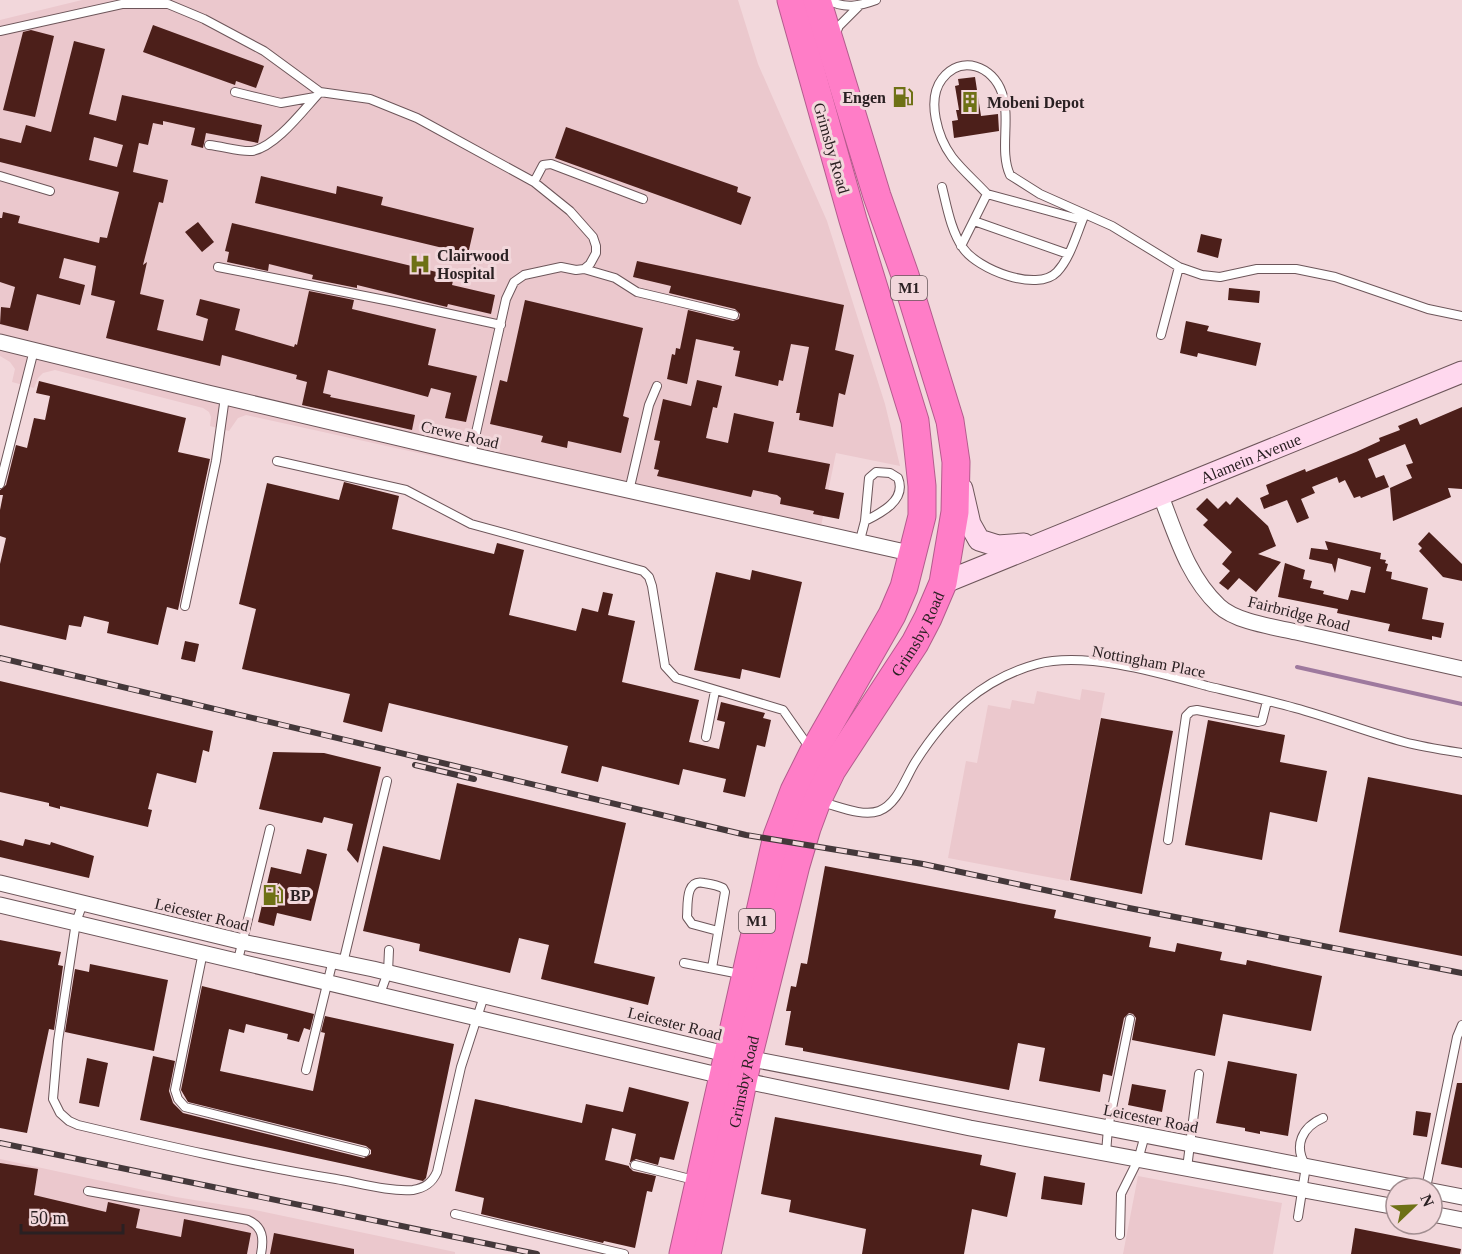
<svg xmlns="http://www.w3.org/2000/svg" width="1462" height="1254" font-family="'Times New Roman',serif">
<rect width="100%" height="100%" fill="#f2d7db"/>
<path fill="#ebc8cd" d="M82 0H738L758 64 827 221 885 404 900 466 836 453 818 541 246 415 238 418 229 431 210 426 211 417 209 412 203 408 55 370 43 373 38 378 34 388 12 382 15 369 10 362 0 356V20Z
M1082 689 1105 693 1069 881 948 858 966 761 977 763 988 705 1010 709 1012 700 1034 704 1037 691 1080 700Z
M0 1159 176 1197 255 1210 455 1252V1254H0Z
M1138 1176 1282 1203 1273 1254H1123Z"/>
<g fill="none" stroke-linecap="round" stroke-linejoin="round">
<path stroke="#9e799e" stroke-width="4" d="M1297 667 1462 704"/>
</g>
<path fill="#4c1f1a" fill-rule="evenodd" d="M153 25 264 66 256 88 236 81 235 85 143 52Z
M31 30 54 36 35 117 3 110 23 32Z
M74 41 105 49 89 114 116 121 122 95 262 125 258 143 206 133 203 148 191 145 195 128 163 121V125L153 123 148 145 139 143 133 172 168 180 163 203 159 202 143 265 147 262 140 294 164 300 157 330 203 341 208 319 196 315 200 299 240 309 235 330 294 347 295 344 297 345 309 291 354 300 352 309 436 329 428 365 477 376 466 422 445 418 451 393 431 388 428 397 328 370 323 393 331 395 330 397 415 415 412 430 302 405 307 382 296 379 297 375 222 355 220 366 106 338 115 301 91 295 96 266 64 258 59 278 85 285 80 305 37 294 28 331 0 324 1 307 10 308 15 287 0 282V218H2L3 212 20 216 18 223 99 243 100 237 107 238 119 192 0 162V138L21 143 26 125 51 132ZM94 137 123 145 117 167 89 160Z
M975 77 981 116 998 114 999 131 954 138 952 121 958 120 956 110H959L955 86 959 85 958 79Z
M566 127 738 187 737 192 751 197 741 225 555 158Z
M261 176 336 194 337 186 383 197 381 205 474 228 468 254 255 203Z
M198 222 214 242 202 252 185 232Z
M232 223 445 274 444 278 453 281 452 285 495 295 491 314 448 304 447 307 357 285V288L312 279 313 275 269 264 268 271 227 262 229 252 225 251Z
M1201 234 1222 239 1218 258 1197 252Z
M637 261 844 305 835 350 854 355 845 395 839 393 833 427 799 420 800 413H796L809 347 791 344 783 381 779 380 778 386 735 376 740 351 733 350 734 347 696 339 687 384 667 379 672 354 675 355 676 348 680 349 688 310 733 321 739 319 740 314 735 309 669 293 671 286 633 277Z
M1229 288 1260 291 1259 303 1228 300Z
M525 300 643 328 623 416 629 418 621 453 568 441 567 448 541 442 543 436 490 424 500 380 507 382Z
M1186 321 1209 326 1207 331 1261 343 1256 366 1198 353 1197 357 1180 353Z
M697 380 722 386 717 408 713 407 706 438 728 443 734 413 774 422 768 452 830 464 825 489 844 493 839 519 813 514 814 511 780 504 781 498 777 495 753 490 751 497 657 476 659 470 654 469 660 441 654 440 663 399 691 406Z
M39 381 186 418 178 452 210 459 178 610 167 607 158 645 107 633 109 622 84 616 81 627 69 625 66 640 0 625V564L6 538 0 536V510L3 495H0V490L6 485 16 445 27 448 34 418 45 420 50 396 36 393Z
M1462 407V489L1448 488 1451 497 1393 521 1390 488 1412 478 1406 465 1413 463 1405 444 1368 459 1376 478 1384 475 1389 487 1361 498 1360 496 1354 498 1345 480 1339 483 1337 477 1312 487 1315 493 1301 499 1309 518 1297 523 1287 500 1264 509 1260 498 1269 494 1266 485 1305 469 1306 472 1356 452 1380 441 1379 438 1400 430 1398 426 1417 418 1420 425Z
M344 482 399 496 392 529 494 554 497 543 524 550 509 615 576 631 582 608 598 612 603 592 613 594 608 615 635 621 622 682 699 700 689 742 719 749 725 722 717 720 721 702 765 713 763 718 771 720 765 747 757 745 745 797 723 792 726 779 683 769 679 785 602 766 598 782 561 773 568 746 389 703 382 732 343 722 350 694 242 669 256 609 239 604 267 483 339 500Z
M1237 497 1268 526 1276 546 1258 554 1281 562 1256 592 1239 578 1228 590 1219 583 1230 571 1222 564 1232 552 1203 525 1208 520 1196 509 1207 498 1218 509 1226 501 1230 505Z
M1429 532 1462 564V581L1443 577 1419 551 1422 548 1418 544Z
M1325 541 1381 553 1380 559 1386 560 1385 563 1388 564 1386 571 1392 572 1391 579 1428 588 1422 619 1444 623 1441 638 1432 636V640L1388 631 1390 624 1337 613 1338 609 1278 597 1285 563 1305 570 1303 579 1312 581 1310 588 1324 591 1323 594 1348 600 1351 590 1365 593 1371 567 1338 558 1335 573 1332 564 1309 559 1311 548 1328 550Z
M752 570 802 582 780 678 742 669 740 679 694 670 716 572 750 580Z
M185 641 199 644 195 662 181 659Z
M0 681 213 731 209 752 203 750 196 783 157 773 148 809 152 810 148 827 60 806V809L49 806V803L0 792Z
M1101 718 1173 731 1142 894 1070 880Z
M1208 720 1285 735 1280 762 1327 771 1317 822 1270 812 1262 860 1185 845Z
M273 752 324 753 381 767 358 863 347 850 353 824 324 817 322 823 259 809Z
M1368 777 1462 795V956L1339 932Z
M457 783 626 823 594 963 655 977 648 1005 541 979 549 945 519 938 510 973 419 951 420 944 363 931 383 846 440 860Z
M25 839 50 845 51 842 94 856 89 878 0 857V840L23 846Z
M307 849 327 854 311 921 277 913 274 926 258 922 271 867 301 874Z
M825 866 1056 910 1054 918 1151 937 1149 947 1175 952 1177 943 1222 952 1220 960 1246 965 1247 960 1322 976 1311 1031 1223 1014 1215 1056 1132 1040 1136 1018 1133 1014 1129 1013 1124 1018 1112 1076 1103 1074 1100 1092 1039 1081 1045 1048 1018 1043 1009 1090 803 1051V1048L785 1045 791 1011H786L791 986 796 987 801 963 807 964Z
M0 940 61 952 58 965 63 966 54 1030 49 1029 27 1133 0 1128Z
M90 964 168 980 154 1051 65 1032 75 969 89 972Z
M202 986 314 1014 310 1030 304 1028 299 1042 287 1039 288 1034 246 1024 244 1033 229 1029 220 1071 313 1091 325 1033 321 1032 325 1016 454 1044 426 1178 423 1181 140 1120 153 1056 175 1061 169 1091 173 1103 183 1113 364 1158 371 1154V1150L366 1146 188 1102 181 1090Z
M87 1058 108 1063 99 1107 79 1103Z
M1228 1061 1297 1074 1288 1136 1260 1131V1134L1245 1131V1128L1216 1123Z
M1457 1083H1462V1168L1441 1164Z
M1132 1084 1166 1090 1162 1112 1128 1105Z
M629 1087 689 1102 674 1160 660 1157 658 1165 636 1159 629 1163V1167L633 1171 656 1176 652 1192 647 1191 635 1248 604 1241 603 1243 481 1214 484 1198 455 1191 475 1099 582 1123 586 1104 623 1112ZM612 1128 636 1134 629 1166 605 1160Z
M1416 1111 1431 1113 1427 1137 1413 1135Z
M775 1117 982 1155 980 1165 1016 1173 1007 1217 972 1209 964 1254H862L866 1229 789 1212 791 1200 761 1194Z
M0 1163 38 1169 34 1195 106 1212 108 1202 140 1209 136 1228 181 1237 184 1219 251 1233 247 1254H0Z
M1044 1176 1085 1183 1082 1205 1041 1199Z
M1355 1228 1461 1249 1460 1254H1351Z
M274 1233 354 1249V1254H270Z"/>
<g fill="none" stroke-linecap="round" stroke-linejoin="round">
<defs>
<path id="lane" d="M828 0C844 9 860 6 876 0
M0 31 122 4H168L204 19 264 51 320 92 370 99 417 118 534 182 570 211 593 237 596 246V253L590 264 584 269 576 270 561 267 524 275 514 282 506 299 471 455
M835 35 839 26 859 6
M235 92 281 103 315 97
M209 145C222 146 239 152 252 151 276 147 304 109 320 92
M0 176 50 191
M534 182 543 165 551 164 643 199
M942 187C947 207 951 231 963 248 977 269 1037 293 1057 272 1071 257 1077 232 1085 214
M987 194C976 182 962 170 952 157 938 138 926 100 942 79 961 54 993 66 1002 93 1011 119 999 151 1010 175L1040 194 1112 226 1179 267 1202 275 1220 277 1257 269H1296L1335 277 1428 309 1462 316
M974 221 1068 254
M961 246 987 194 1082 220
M218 267 395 302 501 325
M584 269 615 278 637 292 734 315
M1161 335 1179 267
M277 461 406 490 471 524 643 571 649 577 652 586 665 666 676 678 783 710 809 747
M0 484 34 350
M629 491 649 405 657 386
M860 540 865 521 869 478 876 472 890 473 898 478C907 500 881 513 865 521
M185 606 216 461 225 397
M706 737 715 691
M821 802C838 806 862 817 879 811 898 804 906 776 916 761 946 714 982 679 1037 664 1085 651 1160 673 1207 686 1236 693 1266 700 1295 708 1332 718 1367 732 1404 742 1423 747 1443 750 1462 753
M1168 840 1186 716 1191 711 1197 710 1258 722 1262 721 1267 701
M83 903 76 922 58 1041 53 1099 60 1113 69 1121 78 1125C163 1145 249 1165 336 1179 359 1183 390 1192 413 1190 425 1188 432 1183 437 1172L461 1067 484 996
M203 952 175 1090 178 1099 185 1107 365 1152
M238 960 270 829
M343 963 387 781
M684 963 740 974
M712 968 725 892 723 888C717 885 710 884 704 883 685 879 688 904 687 917L692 924 718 931
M380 994 388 972 389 950
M306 1070 333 960
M1106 1153 1108 1128 1130 1019
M635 1165 694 1180
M1187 1168 1199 1074
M1426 1188 1457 1037 1462 1025
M88 1191 248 1220C263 1227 264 1238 261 1254
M455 1214 624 1254
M1298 1217 1306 1166C1293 1146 1302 1127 1323 1118
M1120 1235 1121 1194 1138 1160 1145 1135"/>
<path id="street" d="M0 342 208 393 471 455 914 554
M1160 494C1176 534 1187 576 1219 606 1236 622 1274 627 1296 632 1352 645 1407 657 1462 669
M0 883 247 943 373 969 726 1054 1418 1188
M0 905 722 1076 970 1128 1396 1207
M1432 1191 1462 1197
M1432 1214 1462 1220"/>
<g id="secondary">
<path d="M962 489 970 524 979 540 998 546 1024 544"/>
<path id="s1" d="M943 583 1462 372"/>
</g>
<g id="highway">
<path d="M683 1254 777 836 794 791 813 753 892 615 904 587 922 516V486L915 421 853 220 791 0"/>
<path id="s2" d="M707 1254 748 1058 796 865 807 828 817 801 832 770 915 643 928 618 943 583 955 512 956 462 950 421 905 275 877 196 817 0"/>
</g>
</defs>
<use href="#lane" stroke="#6d565a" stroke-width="10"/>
<use href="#street" stroke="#6d565a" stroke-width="17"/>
<use href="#secondary" stroke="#6d565a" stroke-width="23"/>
<use href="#highway" stroke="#b45c8d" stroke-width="29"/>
<use href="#lane" stroke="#fff" stroke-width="8"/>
<use href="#street" stroke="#fff" stroke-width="15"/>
<use href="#secondary" stroke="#ffd8ee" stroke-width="21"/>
<use href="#highway" stroke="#ff7dc7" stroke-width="27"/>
<defs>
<path id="rail" d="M0 658 746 835 923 864 1129 908 1462 973
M415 765 474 779
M0 1143 537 1254"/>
</defs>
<use href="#rail" stroke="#44383a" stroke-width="6"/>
<use href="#rail" stroke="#f2d7db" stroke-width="4" stroke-dasharray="11" stroke-linecap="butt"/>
</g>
<defs>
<symbol id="fuel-bare" viewBox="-9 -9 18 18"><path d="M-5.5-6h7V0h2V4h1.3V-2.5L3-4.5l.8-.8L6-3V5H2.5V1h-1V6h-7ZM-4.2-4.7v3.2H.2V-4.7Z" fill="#6e7115" stroke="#f2d7db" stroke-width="2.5" paint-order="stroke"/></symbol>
<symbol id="building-bare" viewBox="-9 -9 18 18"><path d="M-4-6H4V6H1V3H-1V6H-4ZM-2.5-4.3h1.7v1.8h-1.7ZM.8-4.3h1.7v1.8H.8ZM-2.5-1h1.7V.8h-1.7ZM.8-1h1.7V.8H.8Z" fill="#6e7115" stroke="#f2d7db" stroke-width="2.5" paint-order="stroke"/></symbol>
<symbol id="hospital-bare" viewBox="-9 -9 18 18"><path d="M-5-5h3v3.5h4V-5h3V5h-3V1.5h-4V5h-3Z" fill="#6e7115" stroke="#f2d7db" stroke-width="2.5" paint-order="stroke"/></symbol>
</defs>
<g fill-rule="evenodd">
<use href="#fuel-bare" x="888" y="82" width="30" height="30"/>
<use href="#building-bare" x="955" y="87" width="30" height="30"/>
<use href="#hospital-bare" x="405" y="249" width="30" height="30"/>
<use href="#fuel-bare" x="258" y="880" width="30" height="30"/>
</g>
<g text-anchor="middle" stroke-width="6" stroke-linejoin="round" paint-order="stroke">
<g fill="#f2d7db" stroke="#66575a" stroke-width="1.5">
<rect x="891" y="276" width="36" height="24" rx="4.5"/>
<rect x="739" y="909" width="36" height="24" rx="4.5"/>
</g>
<g font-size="15" font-weight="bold" fill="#2a2022">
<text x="909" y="293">M1</text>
<text x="757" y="926">M1</text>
</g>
<g font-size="16" font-weight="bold" fill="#2a2022" stroke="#f2d7db" text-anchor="start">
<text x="886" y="103" text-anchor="end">Engen</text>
<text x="987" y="108">Mobeni Depot</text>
<text x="437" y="261">Clairwood<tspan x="437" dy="18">Hospital</tspan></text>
<text x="290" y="901">BP</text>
</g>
<g font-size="16" fill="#2a2022" stroke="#f2d7db">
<text transform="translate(832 148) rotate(74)" y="6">Grimsby Road</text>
<text transform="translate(460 434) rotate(13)" y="6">Crewe Road</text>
<text dy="6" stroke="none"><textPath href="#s1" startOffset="332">Alamein Avenue</textPath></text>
<text transform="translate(1299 613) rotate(14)" y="6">Fairbridge Road</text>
<text dy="6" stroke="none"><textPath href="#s2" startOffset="662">Grimsby Road</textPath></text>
<text transform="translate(1149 661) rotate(11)" y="6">Nottingham Place</text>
<text transform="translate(202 914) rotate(14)" y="6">Leicester Road</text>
<text transform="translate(675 1023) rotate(14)" y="6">Leicester Road</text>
<text dy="6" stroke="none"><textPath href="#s2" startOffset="176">Grimsby Road</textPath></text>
<text transform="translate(1151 1118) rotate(11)" y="6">Leicester Road</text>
</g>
</g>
<g transform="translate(1414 1206) rotate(67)"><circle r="28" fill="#f2d7db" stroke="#a28e91" stroke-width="1.5"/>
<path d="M0-4.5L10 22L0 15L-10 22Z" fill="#6e7115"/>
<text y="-9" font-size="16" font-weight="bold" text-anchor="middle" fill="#2a2022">N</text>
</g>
<path d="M21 1224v9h102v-9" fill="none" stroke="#2a2022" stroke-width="3"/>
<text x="30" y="1224" font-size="18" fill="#2a2022" stroke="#f2d7db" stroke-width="4.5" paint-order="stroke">50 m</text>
</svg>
